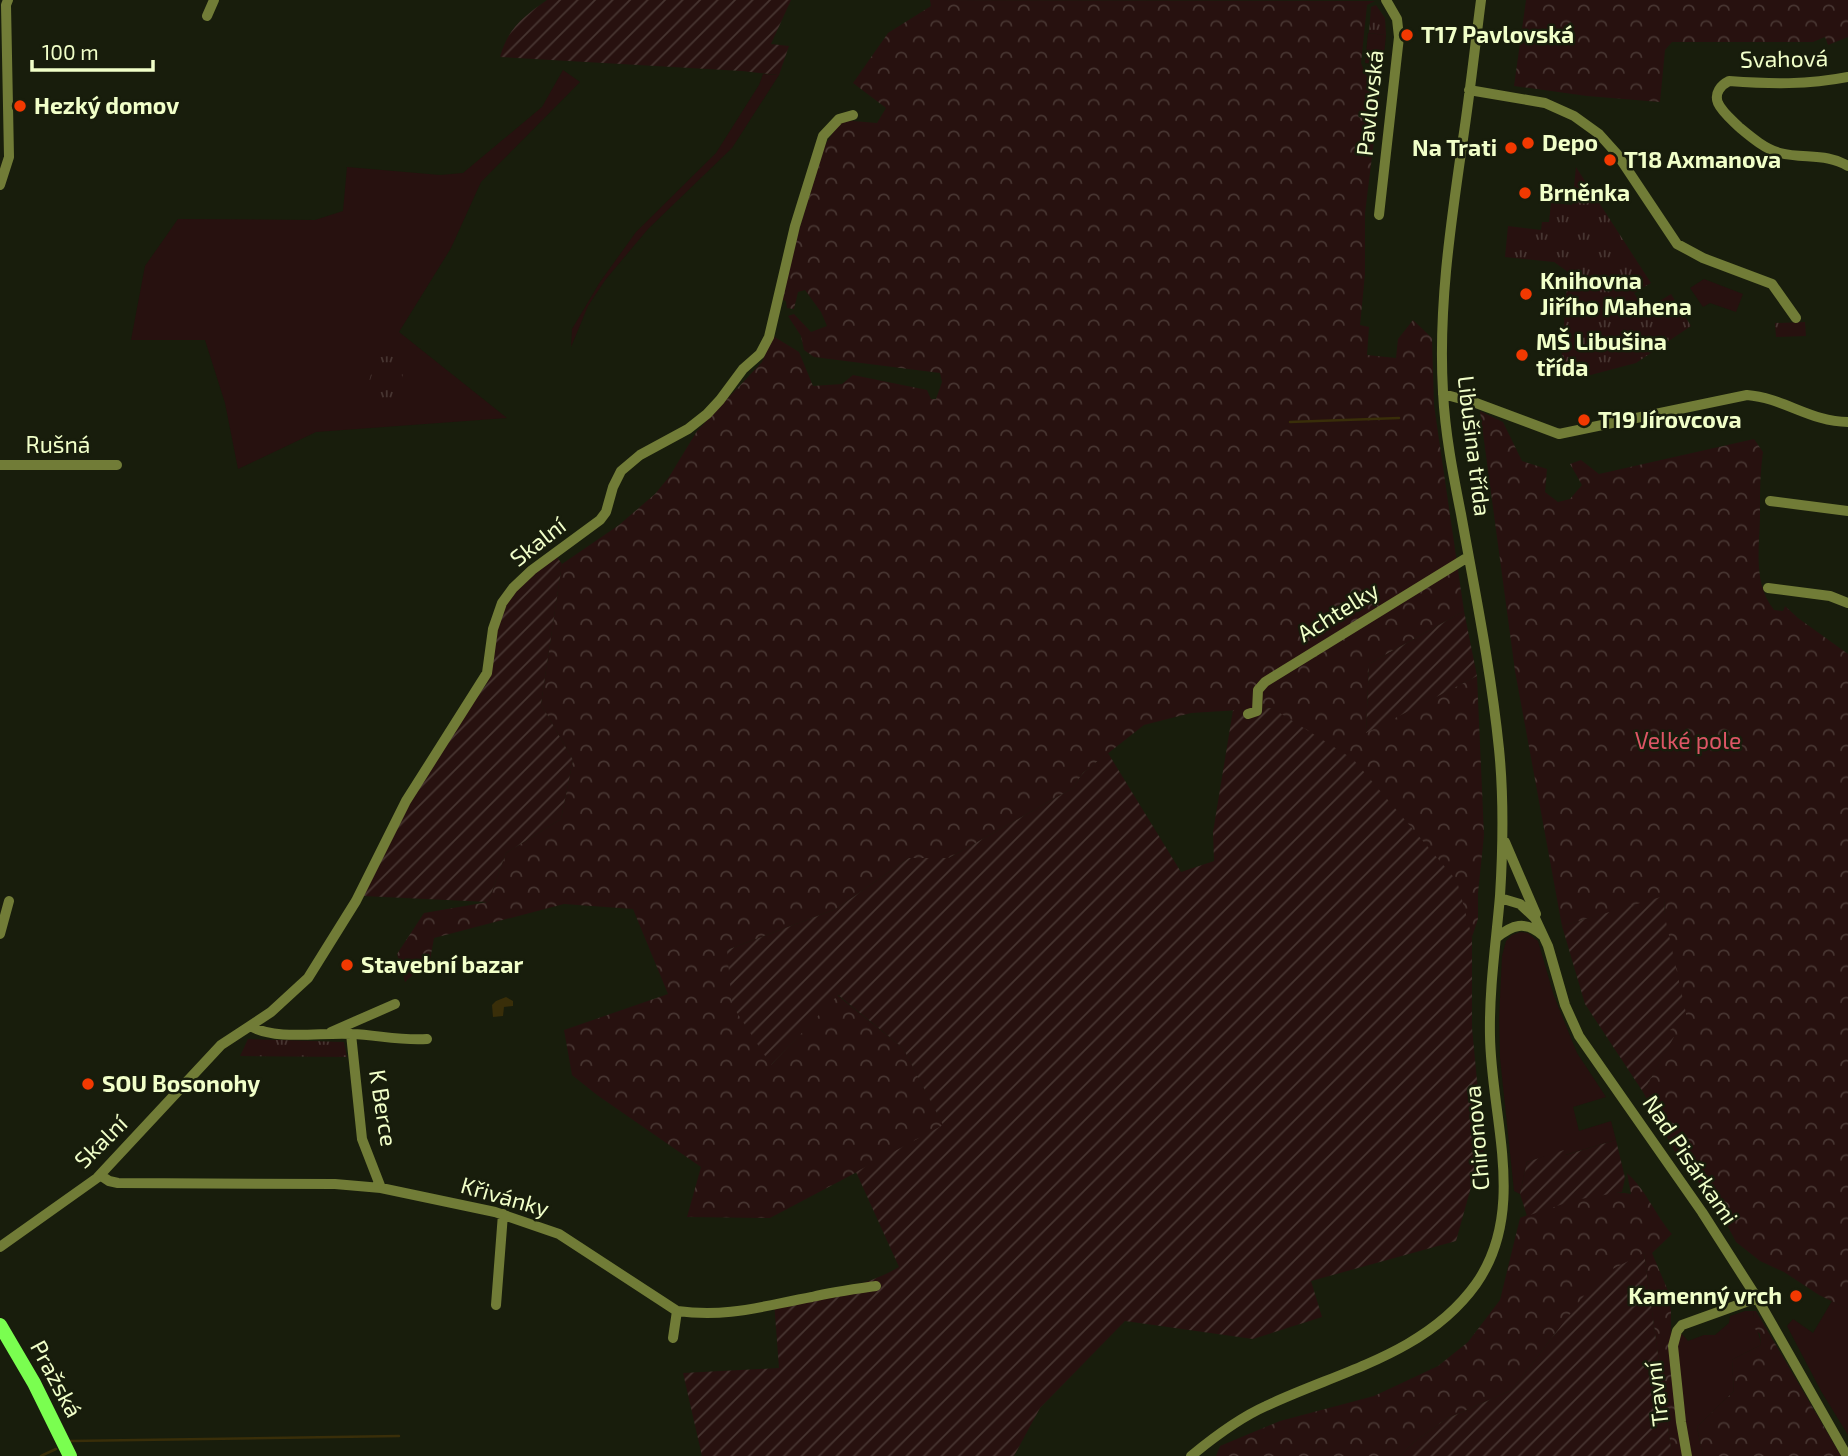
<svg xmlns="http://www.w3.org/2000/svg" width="1848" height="1456" font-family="'Exo 2',sans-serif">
<defs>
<pattern id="forest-crowns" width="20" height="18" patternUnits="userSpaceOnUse" patternTransform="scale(1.75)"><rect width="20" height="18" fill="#27110f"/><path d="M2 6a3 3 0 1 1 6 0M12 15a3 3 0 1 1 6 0" fill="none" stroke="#473531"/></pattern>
<pattern id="park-tufts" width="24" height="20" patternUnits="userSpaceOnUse" patternTransform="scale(1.75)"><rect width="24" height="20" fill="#27110f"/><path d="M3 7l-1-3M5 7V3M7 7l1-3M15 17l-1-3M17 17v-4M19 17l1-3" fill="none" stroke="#473531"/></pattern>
<pattern id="garden-furrows" width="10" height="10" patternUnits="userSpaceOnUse" patternTransform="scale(1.75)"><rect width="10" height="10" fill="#27110f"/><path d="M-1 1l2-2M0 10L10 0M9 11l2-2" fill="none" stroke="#473531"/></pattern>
</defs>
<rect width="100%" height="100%" fill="#181d0c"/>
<path fill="#27110f" d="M1368 33 1386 35 1383 65 1365 63Z
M563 70 580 82 481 182 451 248 399 332 507 418 316 432 238 469 225 403 205 340H131L145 266 178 219 315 220 343 211 347 167 440 175 463 173 542 107Z
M763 74 779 75 732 148 648 229 606 279 588 306 571 347 572 329 600 282 636 232 716 153 759 85Z
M1704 279 1743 294 1736 312 1710 303 1703 307 1690 288Z
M1521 932 1528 933 1538 941 1554 996 1577 1053 1606 1097 1573 1107 1579 1131 1611 1121 1616 1140 1565 1155 1564 1151 1527 1162 1520 1194 1514 1191 1500 1058 1499 1019 1502 956 1506 941 1512 935Z
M1832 1301 1848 1309V1435L1821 1391 1787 1326 1793 1319 1813 1333Z
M1745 1311H1754C1752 1321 1760 1334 1761 1345L1732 1360 1734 1391 1697 1427 1703 1456H1689L1675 1345 1680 1332 1688 1341 1704 1335H1715L1729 1323 1730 1316Z"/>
<path fill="url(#forest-crowns)" d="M930 0 1375 1 1367 5 1361 63 1373 91 1380 92 1365 213V274L1360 325 1369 327 1367 355 1396 358 1398 339 1413 320 1432 338 1434 405 1464 611 1369 664 1366 732 1477 676 1484 835 1478 893V919L1472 937 1466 919 1272 708 1191 713 1144 725 1083 773 1073 788 949 858H909L836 909 727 950 772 1064 837 995 903 1048 944 1126 770 1218 687 1217 701 1167 597 1095 572 1075 564 1030 668 994 633 909 564 904 434 938 430 960 405 982 397 954 424 913 488 902 506 853 561 819 573 760 541 704 562 564 619 525 655 494 669 477 697 431 762 362 773 336 799 352 813 386 842 384 853 375 927 390 931 399H936L942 382 940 373 814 357 804 350 801 336 788 316 794 314 811 332 827 326 821 312 805 290 798 292 794 309 787 308 786 301 781 299 785 276 825 145 841 120 877 123 886 108 853 83 888 33 931 6Z
M1526 0H1848V37L1828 45 1825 37 1813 42H1672L1665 50 1660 102 1587 96 1514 86Z
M1480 411 1503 422 1522 461 1547 469 1545 492 1558 502 1570 499 1582 485 1570 464 1581 460 1599 474 1754 439 1763 452C1760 473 1760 492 1760 513 1760 546 1752 582 1774 610L1783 611 1785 606 1798 618 1848 654V1309L1819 1295 1784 1272 1760 1261 1736 1242 1716 1204 1676 1154 1643 1092 1673 1038 1670 1030 1664 897 1562 926 1515 671Z
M1627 1173C1647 1191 1655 1215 1672 1234L1652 1253 1671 1298V1334L1675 1389 1684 1456H1672L1644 1253 1557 1331 1512 1390 1446 1419 1414 1442 1400 1456H1216L1220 1446 1280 1421 1374 1396 1438 1366 1468 1342 1500 1300 1520 1218C1551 1207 1599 1188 1631 1194Z
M1754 1311H1756L1841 1456H1703L1697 1427 1734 1391 1732 1360 1761 1345 1760 1334 1753 1327Z"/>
<path fill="url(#park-tufts)" d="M1376 5 1385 18 1386 35 1369 33 1371 7Z
M1576 167 1651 283 1634 293 1645 310 1671 294 1691 326 1636 363 1583 377 1560 375 1568 272 1554 262 1505 257 1508 226 1541 230 1542 222H1549L1551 203 1572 205Z
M1805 322 1806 336 1776 337 1775 323Z
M408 355 395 404 362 406 376 357Z
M248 1039 344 1042 347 1057 240 1056Z"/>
<path fill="url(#garden-furrows)" d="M547 0H791L771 44 789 46 779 75 742 71 500 57C508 28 523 17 547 0Z
M557 557 562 564 541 704 573 760 561 819 506 853 488 902 363 896 407 806 476 696C503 674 488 638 501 609 513 586 536 571 557 557Z
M1464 611 1477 676 1366 733 1369 664Z
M1272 708 1353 759 1457 881 1472 937V1028L1486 1175 1473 1180 1456 1241 1311 1281 1322 1317 1253 1339 1125 1321 1040 1408 1014 1456H702L683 1373 779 1368 774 1301C817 1293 862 1289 899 1267L856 1172 943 1125 903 1048 838 995 771 1065 732 1005 727 950 836 909 909 858H949L1073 788 1083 773 1108 753 1181 872 1214 861 1213 832 1233 710Z
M1664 896 1665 917 1687 1018 1670 1030 1674 1037 1643 1092 1585 1004 1562 926Z
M1616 1140 1625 1178 1622 1192 1575 1200 1527 1216 1520 1194 1527 1162 1564 1150 1566 1155Z
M1644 1253 1672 1456H1400L1414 1442 1446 1419 1512 1390 1599 1276Z"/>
<path fill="#392e09" d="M506 997 513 1001V1006L504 1007 503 1016 493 1017 492 1005 496 1001Z"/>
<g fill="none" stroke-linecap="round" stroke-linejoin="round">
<path stroke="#392e09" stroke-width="2.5" d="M1290 422 1399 418
M71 1441 399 1436
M41 1456 56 1449"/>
<path stroke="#717c37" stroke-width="10" d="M207 16 214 0
M1848 77C1808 85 1770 84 1729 81 1721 85 1714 93 1718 103 1722 112 1732 120 1739 127 1751 137 1765 149 1780 153 1804 159 1827 153 1848 166
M1469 90 1545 103 1574 116 1599 134 1617 154 1677 244 1703 258 1772 284 1796 318
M0 185 9 157 6 5 8 0
M1379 215 1399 37 1397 19 1386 0
M1443 394 1476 403 1559 434 1747 395C1784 398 1811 422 1848 422
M0 465H117
M1770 501 1848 511
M1768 588 1830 596 1848 603
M1248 714 1257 711 1258 690 1265 682 1468 557
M1505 842 1536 914
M1500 898 1520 904 1535 918 1548 946 1565 1005 1579 1036 1702 1212 1757 1298 1847 1456
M0 934 9 901
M1496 938C1512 925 1525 920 1542 935
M250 1026 271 1012 308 978 356 901 406 801 487 673 493 629 502 603 513 588 532 570 600 520 606 512 613 487 621 471 640 455 688 429 707 414 720 400 743 369 760 354 769 337 795 226 823 136 839 119 853 115
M331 1032 395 1004
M351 1034 362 1139 381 1188
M100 1175 109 1181 118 1183 335 1184 381 1188 495 1212 559 1234 677 1311C728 1318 762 1306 812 1297 833 1292 855 1289 876 1286
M0 1247 97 1178 221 1045 250 1026C277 1041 321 1032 352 1034 377 1035 402 1041 427 1039
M496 1305 503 1214
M673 1338 677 1311
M1191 1456C1214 1437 1239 1418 1266 1406 1340 1371 1426 1354 1476 1284 1528 1210 1491 1118 1490 1036 1489 989 1496 943 1500 896 1503 848 1504 798 1499 749 1491 670 1475 592 1461 514 1453 474 1445 433 1443 392 1438 307 1451 222 1463 139 1470 93 1475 46 1481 0
M1687 1456 1681 1422 1673 1346 1677 1331 1682 1325 1757 1298"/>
<path stroke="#7afe50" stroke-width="14" d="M0 1325 34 1383 70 1456"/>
</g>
<g fill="#f23901" stroke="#181d0c" stroke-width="2.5">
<circle cx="1407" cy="35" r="7"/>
<circle cx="20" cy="106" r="7"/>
<circle cx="1528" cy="143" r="7"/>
<circle cx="1511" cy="148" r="7"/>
<circle cx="1610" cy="160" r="7"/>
<circle cx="1525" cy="193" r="7"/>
<circle cx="1526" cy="294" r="7"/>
<circle cx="1522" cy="355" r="7"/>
<circle cx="1584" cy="420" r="7"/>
<circle cx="347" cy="965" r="7"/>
<circle cx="88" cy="1084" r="7"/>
<circle cx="1796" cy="1296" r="7"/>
</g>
<g text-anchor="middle" stroke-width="5" stroke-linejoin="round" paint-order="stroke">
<g font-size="23" font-weight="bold" fill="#f1ffc9" stroke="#181d0c" text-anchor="start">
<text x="1421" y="43">T17 Pavlovská</text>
<text x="34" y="114">Hezký domov</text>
<text x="1542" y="151">Depo</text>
<text x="1497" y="156" text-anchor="end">Na Trati</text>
<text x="1624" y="168">T18 Axmanova</text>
<text x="1539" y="201">Brněnka</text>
<text x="1540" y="289">Knihovna<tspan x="1540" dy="26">Jiřího Mahena</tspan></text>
<text x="1536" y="350">MŠ Libušina<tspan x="1536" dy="26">třída</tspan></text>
<text x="1598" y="428">T19 Jírovcova</text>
<text x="361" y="973">Stavební bazar</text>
<text x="102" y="1092">SOU Bosonohy</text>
<text x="1782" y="1304" text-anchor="end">Kamenný vrch</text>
</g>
<g font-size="23" fill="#f1ffc9" stroke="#181d0c">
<text transform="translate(1784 59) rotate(-1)" y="8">Svahová</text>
<text transform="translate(1370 103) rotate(-84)" y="8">Pavlovská</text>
<text x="58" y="453">Rušná</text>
<text transform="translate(1474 446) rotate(83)" y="8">Libušina třída</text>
<text transform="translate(538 542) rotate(-38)" y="8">Skalní</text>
<text transform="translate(1338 612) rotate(-32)" y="8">Achtelky</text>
<text transform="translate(383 1108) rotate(81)" y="8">K Berce</text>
<text transform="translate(1477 1138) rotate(-95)" y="8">Chironova</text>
<text transform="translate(101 1142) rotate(-45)" y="8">Skalní</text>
<text transform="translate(1690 1160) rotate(56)" y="8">Nad Pisárkami</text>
<text transform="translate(505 1197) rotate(16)" y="8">Křivánky</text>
<text transform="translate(56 1379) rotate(62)" y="8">Pražská</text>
<text transform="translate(1657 1394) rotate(-97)" y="8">Travní</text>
</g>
<g font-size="23" fill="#dd5666" stroke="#181d0c">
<text x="1688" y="749">Velké pole</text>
</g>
</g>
<path d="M32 60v10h121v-10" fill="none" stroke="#f1ffc9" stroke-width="3.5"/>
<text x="42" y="60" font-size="21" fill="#f1ffc9" stroke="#181d0c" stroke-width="5" paint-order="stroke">100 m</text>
</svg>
